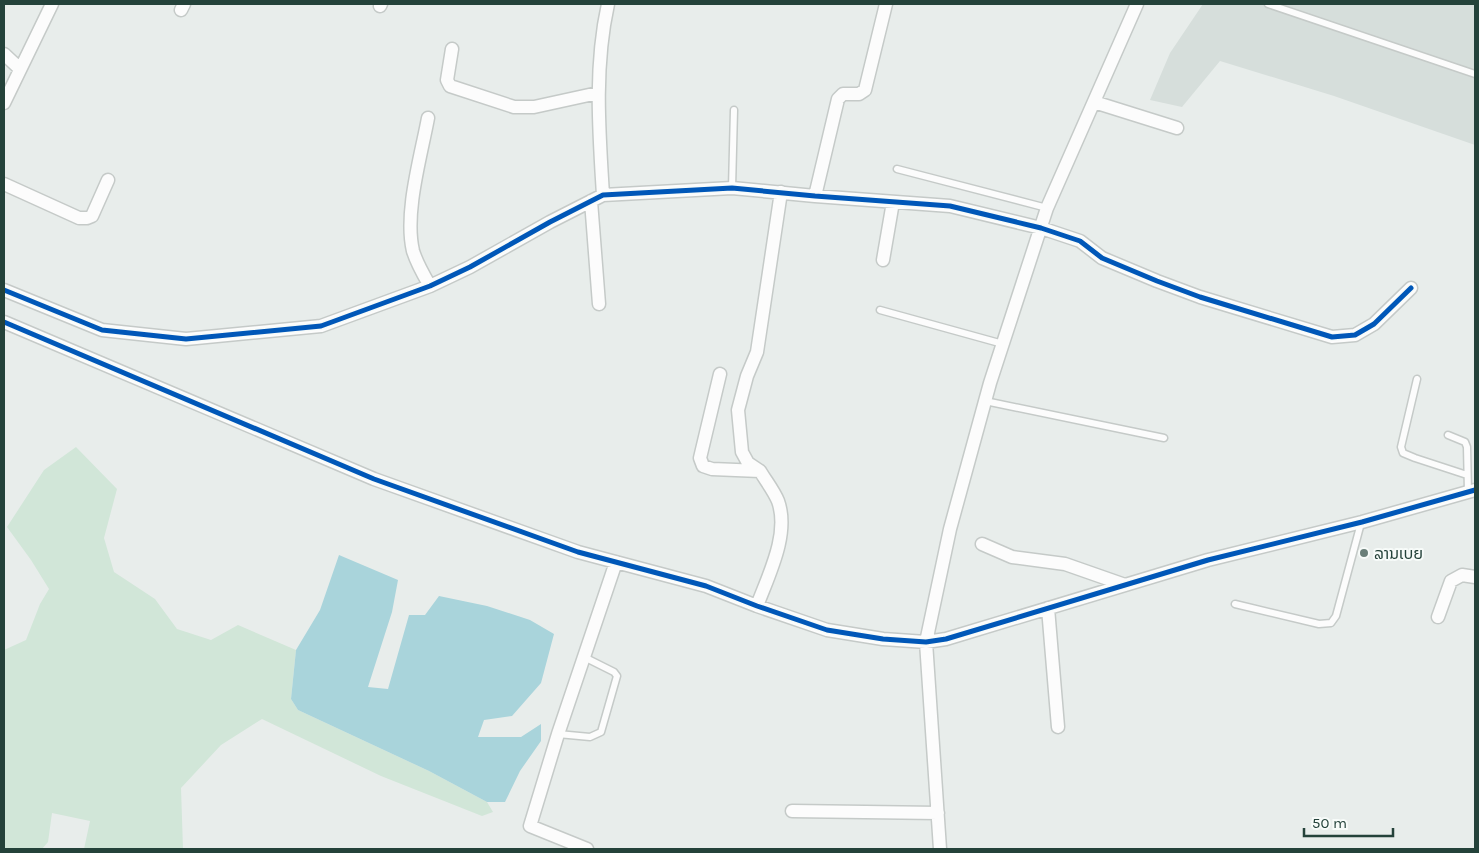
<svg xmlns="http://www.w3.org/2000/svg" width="1479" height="853" font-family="Karla,'Noto Sans Lao',sans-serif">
<rect width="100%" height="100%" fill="#e8edeb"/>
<path fill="#d6dedb" d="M1203 4H1475V145L1334 96 1220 61 1182 107 1150 100 1170 53Z"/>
<path fill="#d1e6d8" d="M76 447 117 489 104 538 114 572 155 599 177 629 211 640 238 625 296 650 291 699 298 710 429 771 487 802 493 812 482 816 381 776 262 719 221 745 181 788 183 849H84L90 821 52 813 48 842 42 849H4V650L26 640 40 604 49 589 31 560 7 527 44 470Z"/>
<path fill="#a9d4db" d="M339 555 398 580 392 612 368 687 388 689 409 615H425L439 596 487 606 530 620 554 634 541 683 512 716 484 720 478 737H521L541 724V741L520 771 505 802H487L429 771 298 710 291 699 296 650 320 610Z"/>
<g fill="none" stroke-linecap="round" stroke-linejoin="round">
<defs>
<path id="service" d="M1268 4 1475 74
M897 169 1047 208
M732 188 734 110
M880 310 1003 344
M1417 379 1401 447 1403 453 1415 458 1467 475
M985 401 1164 438
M1448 435 1465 442 1467 447 1468 492
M1235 604 1319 624 1331 623 1336 616 1361 523
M558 734 590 737 601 732 617 676 614 672 584 657"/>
<path id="minor" d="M380 6 381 4
M181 10 184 4
M452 49 447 80 450 86 514 107H534L598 93
M4 54 20 69
M1094 102 1177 128
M4 103 52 4
M428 118C421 156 404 213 413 251 417 264 423 274 430 286
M4 184 79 218H87L92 216 108 180
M603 195C599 131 594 67 608 4
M815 196 838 99 843 94H859L865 90 886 4
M591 201 599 304
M883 260 893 202
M4 290 102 330 186 339 321 326 430 286 470 267 550 222 603 195 732 188 815 196 950 206 1041 228 1080 241 1102 258 1157 281 1200 297 1332 337 1355 335 1374 324 1411 288
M4 322 374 479 578 552 706 586 757 606 827 630 883 639 926 642 946 639 1208 560 1362 522 1475 490
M720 374 700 458 703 466 712 469 760 471C766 481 774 491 778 501 790 534 768 576 757 606
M760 471 748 463 742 452 738 410 747 376 757 352 781 192
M982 544 1012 557 1065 564 1125 585
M1048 608 1058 727
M1438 617 1451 581 1462 575 1475 577
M792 811 938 813
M587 849 530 826 558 734 616 562
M940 849 926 642 950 529 990 383 1047 208 1137 4"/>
</defs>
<use href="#service" stroke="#c5cac8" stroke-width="9"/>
<use href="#minor" stroke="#c5cac8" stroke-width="15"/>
<use href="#service" stroke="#fcfcfc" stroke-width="6"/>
<use href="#minor" stroke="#fcfcfc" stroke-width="12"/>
<defs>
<path id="cycleway" d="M4 290 102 330 186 339 321 326 430 286 470 267 550 222 603 195 732 188 815 196 950 206 1041 228 1080 241 1102 258 1157 281 1200 297 1332 337 1355 335 1374 324 1411 288
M4 322 374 479 578 552 706 586 757 606 827 630 883 639 926 642 946 639 1208 560 1362 522 1475 490"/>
</defs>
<use href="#cycleway" stroke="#f7fbf9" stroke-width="8"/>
<use href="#cycleway" stroke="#0057b8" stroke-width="5"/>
</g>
<circle fill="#697e78" stroke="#f7fbf9" stroke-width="2" cx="1364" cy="553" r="5"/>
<g text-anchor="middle" stroke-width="4" stroke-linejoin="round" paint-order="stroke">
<g font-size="16" fill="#24423a" stroke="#f7fbf9" text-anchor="start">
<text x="1374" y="559">ລານເບຍ</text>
</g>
</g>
<rect width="1479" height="853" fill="none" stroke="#24423a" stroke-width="10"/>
<path d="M1304 828v8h89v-8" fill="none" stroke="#24423a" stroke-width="2.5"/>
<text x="1312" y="828" font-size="15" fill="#24423a" stroke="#f7fbf9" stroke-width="4" paint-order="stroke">50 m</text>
</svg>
